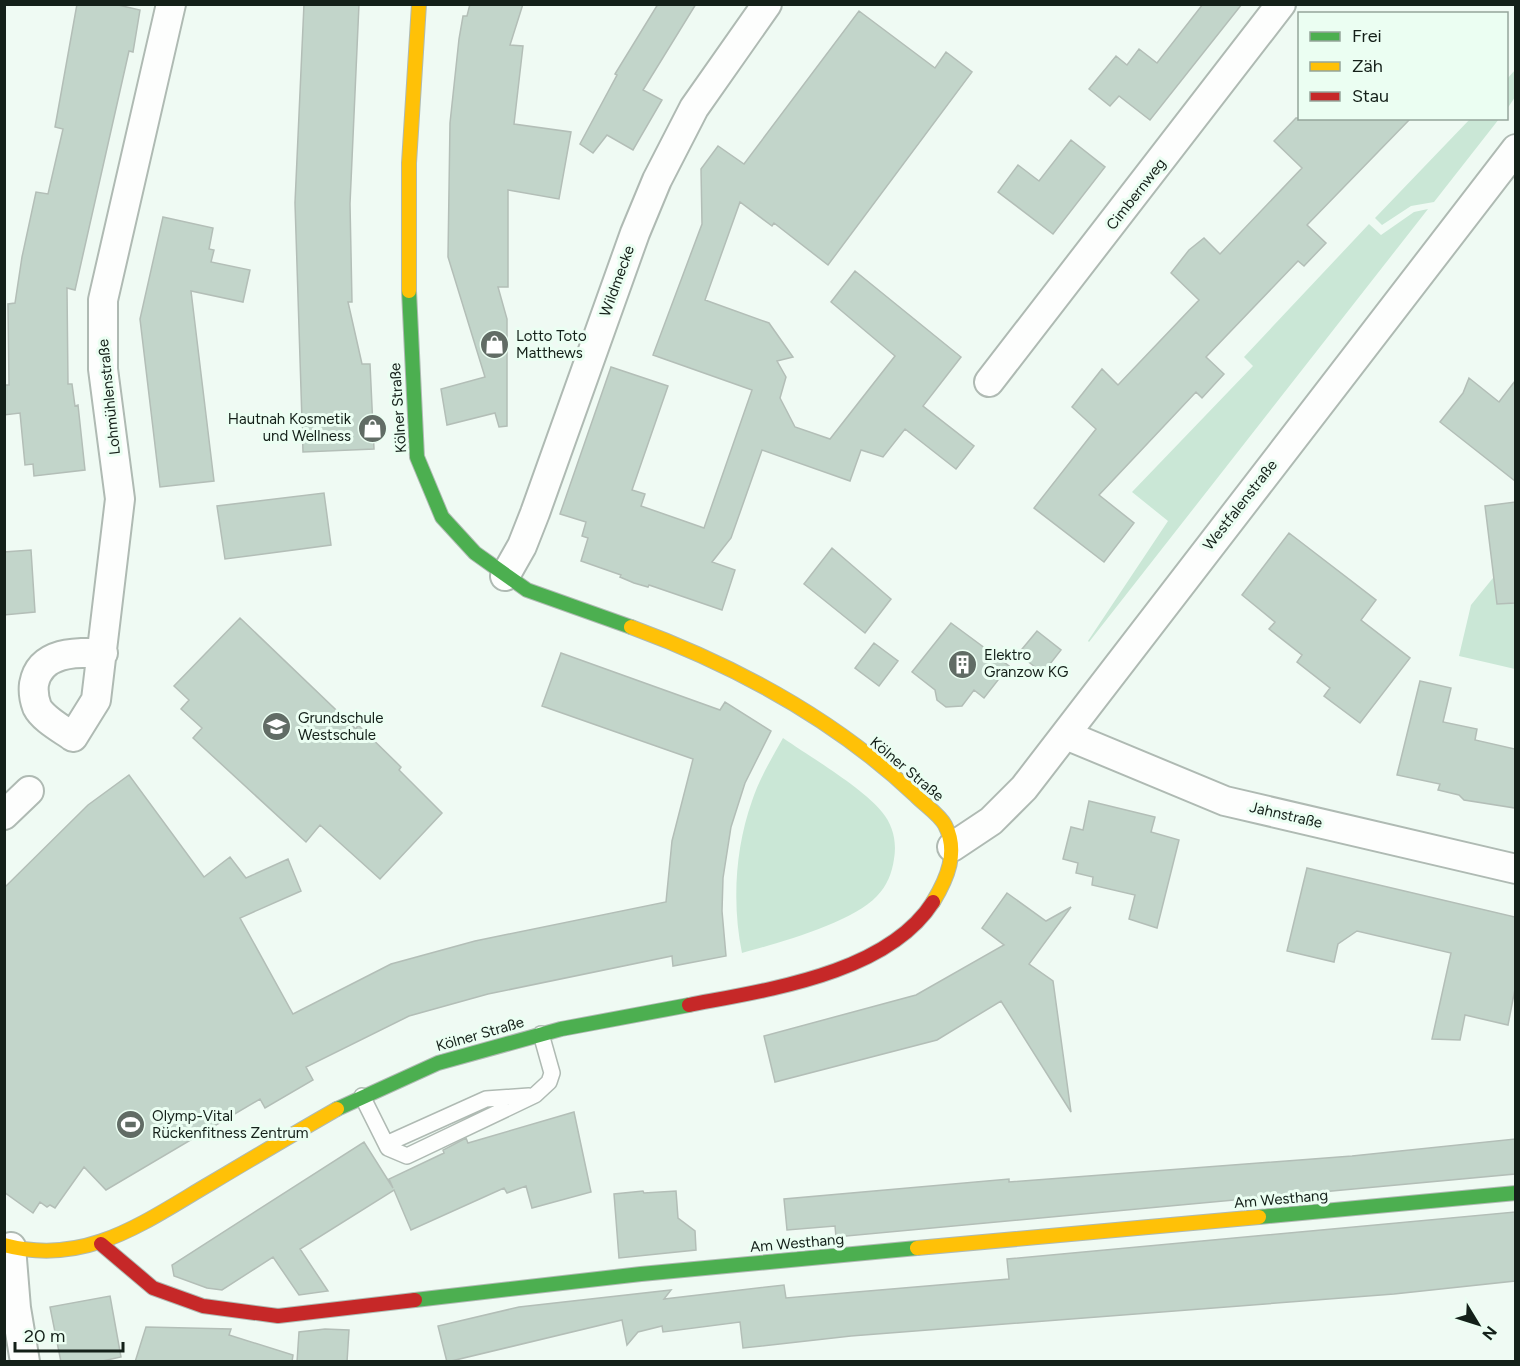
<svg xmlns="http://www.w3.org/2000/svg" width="1520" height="1366" font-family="Figtree,sans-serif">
<rect width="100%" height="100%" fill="#effaf3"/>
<path fill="#cae7d6" d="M1515 70V97L1507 109V79Z
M1470 119H1499L1434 202 1411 206 1382 225 1375 218Z
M1428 209 1089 642 1088 641 1168 521 1132 492 1253 366 1244 357 1369 224 1381 235 1414 212Z
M1510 557 1515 562V669L1459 656 1471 605Z
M783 738C809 756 863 788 882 812 893 825 897 842 894 859 892 873 887 886 877 896 852 923 778 943 742 953 732 904 735 849 752 801 759 779 772 758 783 738Z"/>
<path fill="#c2d5ca" stroke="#b3beb7" stroke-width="1.5" d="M77 4H114L140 10 133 52 129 51 75 290 67 288 68 384H72L75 406 78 405 85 470 34 476 33 464 25 465 20 413 4 415V385H9L8 304 15 303 22 257 36 192 48 194 63 129 55 127Z
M304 4H359L350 204 352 302H348L362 364H370L374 449 303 452 295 203Z
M470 4H523L510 45 523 46 514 124 571 132 559 199 508 190V287H498L507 319V426L499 427 495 413 447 425 441 389 485 377 448 257 450 123 459 39 463 16H467Z
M658 4H696L643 90 662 100 633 150 607 135 593 153 580 144 617 75 615 74Z
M1203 4H1242L1150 120 1119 96 1110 106 1089 89 1116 56 1127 65 1139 49 1157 63Z
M859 11 935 68 946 52 972 72 828 265 774 223 772 226 740 202 705 300 769 323 793 357 777 361 786 377 780 398 795 427 830 439 895 356 831 302 855 271 961 357 923 406 974 446 956 469 905 429 883 457 861 450 850 481 762 450 731 538 712 562 735 570 722 610 649 585 648 587 634 583 620 577 621 575 581 561 588 538 582 536 586 522 560 514 611 367 668 386 632 490 645 494 641 506 704 528 752 390 653 355 702 224 701 169 718 146 744 164Z
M1296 118H1411L1307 225 1326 243 1304 266 1298 261 1206 357 1224 374 1202 398 1196 392 1099 495 1134 523 1104 562 1034 508 1096 429 1072 407 1102 369 1118 385 1199 300 1171 273 1189 250 1204 238 1220 254 1302 168 1274 141Z
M1071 140 1105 167 1053 234 998 192 1018 165 1039 181Z
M163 217 213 228 209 249 214 250 211 262 250 270 243 302 191 291 214 481 160 487 140 319Z
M1469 378 1499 402 1515 381V481L1440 422 1463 393Z
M324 493 331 545 225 559 217 506Z
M1515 502V603L1497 604 1485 506Z
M1289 533 1376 600 1361 620 1410 658 1360 723 1324 696 1330 688 1297 662 1302 655 1269 629 1275 622 1242 595Z
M832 548 891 599 865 633 804 584Z
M31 550 35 612 4 615V552Z
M240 618 356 729 358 725 401 767 399 770 442 813 380 879 320 825 306 842 193 738 202 728 181 709 189 700 174 686Z
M951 623 1009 666 984 698 974 690 962 706 946 707 937 700 935 690 912 672Z
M1037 631 1061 650 1043 673 1018 654Z
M874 643 898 661 879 686 855 668Z
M561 653 720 710 725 702 771 731 745 783 731 827 723 878 722 911 726 956 673 966 672 956 488 994 409 1016 306 1067 313 1080 265 1108 260 1099 106 1190 84 1167 55 1208 50 1205 47 1207 40 1202 33 1213 4 1192V888L88 805 129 775 204 877 230 857 246 878 288 859 301 891 240 918 293 1014 391 964 475 941 666 902 672 841 693 759 542 706Z
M1420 681 1451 688 1443 722 1477 729 1475 740 1515 749V808L1464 800 1459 795 1438 790 1440 784 1397 775Z
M1089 801 1155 817 1151 832 1179 840 1157 928 1129 919 1135 895 1092 885 1093 877 1076 873 1078 863 1063 859 1071 827 1083 830Z
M1307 868 1515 917V989L1508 1025 1465 1015 1460 1040 1432 1039 1451 953 1357 931 1338 944 1334 962 1287 951Z
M1007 893 1046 921 1071 907 1029 964 1053 981 1071 1112 1001 1001 937 1040 775 1082 764 1036 916 995 1004 945 982 928Z
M574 1112 591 1192 532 1208 526 1186 507 1193 504 1188 411 1230 394 1190 300 1249 328 1291 299 1295 273 1257 222 1290 207 1288 174 1276 172 1265 364 1142 393 1188 389 1179 444 1153 443 1150 466 1138 468 1143Z
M1515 1139V1174L836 1237 835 1226 787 1230 784 1199 1009 1179V1182L1352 1156Z
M643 1191 644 1193 676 1191 678 1218 695 1231 696 1250 619 1258 614 1194Z
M1515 1212V1281L1394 1294 851 1336 743 1348 740 1322 663 1332 662 1326 638 1332 627 1345 622 1320 447 1362 438 1326 519 1307 671 1290 664 1299 784 1285 786 1298 1009 1279 1007 1259Z
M110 1296 121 1357 98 1362H61L50 1307Z
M146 1327 231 1329 229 1335 293 1355 292 1362H135Z
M325 1329 349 1330 347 1362H297L299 1332Z"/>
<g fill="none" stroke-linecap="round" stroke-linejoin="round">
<defs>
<path id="lane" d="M362 1096 388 1148 407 1156 535 1095 549 1082 552 1073 541 1034
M386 1144 486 1099 529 1096"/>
<path id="street" d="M989 382 1281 4
M505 576 522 546 535 513 635 233 657 180 694 108 767 4
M103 653C77 652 40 651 34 684 33 692 34 699 37 707 43 719 62 729 73 737L96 700 120 499 103 369V300L171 4
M1066 735 1225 801 1516 869
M4 815 29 791
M952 847 991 821 1024 788 1516 149
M11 1247 16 1308 25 1362"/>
<path id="fast" d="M409 291 417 457 442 517 475 553 527 590 631 627
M337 1109 438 1063 561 1029 689 1005
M1259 1217 1516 1193
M415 1300 641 1274 917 1248"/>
<path id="slow" d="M409 291V163L419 4
M631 627C734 665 836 720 916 796 925 805 940 815 945 825 959 852 947 879 933 902
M4 1245C86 1267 144 1222 211 1183 253 1158 295 1133 337 1109
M917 1248 1259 1217"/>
<path id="jam" d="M689 1005C766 990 887 974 933 902
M101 1244 153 1288 203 1306 278 1316 415 1300"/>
</defs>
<use href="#lane" stroke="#afbab3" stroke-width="18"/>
<use href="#street" stroke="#afbab3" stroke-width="32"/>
<use href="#fast" stroke="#afbab3" stroke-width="16"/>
<use href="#slow" stroke="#afbab3" stroke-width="16"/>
<use href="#jam" stroke="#afbab3" stroke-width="16"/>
<use href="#lane" stroke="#fdfefd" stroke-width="15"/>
<use href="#street" stroke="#fdfefd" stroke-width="28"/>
<use href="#fast" stroke="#4caf50" stroke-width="14"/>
<use href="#slow" stroke="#ffc107" stroke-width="14"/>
<use href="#jam" stroke="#c62828" stroke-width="14"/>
</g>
<defs>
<symbol id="shop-disc" viewBox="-11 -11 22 22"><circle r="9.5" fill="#616c65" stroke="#ebfef2"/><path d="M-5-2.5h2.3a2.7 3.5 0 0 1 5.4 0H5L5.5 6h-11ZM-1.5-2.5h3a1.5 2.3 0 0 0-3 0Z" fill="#fff"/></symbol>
<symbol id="building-disc" viewBox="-11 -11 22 22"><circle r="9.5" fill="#616c65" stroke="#ebfef2"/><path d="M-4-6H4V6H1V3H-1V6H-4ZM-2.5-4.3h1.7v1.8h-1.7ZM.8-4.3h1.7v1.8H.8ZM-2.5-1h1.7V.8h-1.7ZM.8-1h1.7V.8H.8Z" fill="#fff"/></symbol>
<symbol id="school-disc" viewBox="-11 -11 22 22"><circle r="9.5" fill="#616c65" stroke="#ebfef2"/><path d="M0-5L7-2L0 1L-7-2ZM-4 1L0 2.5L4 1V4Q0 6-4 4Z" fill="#fff"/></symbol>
<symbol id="stadium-disc" viewBox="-11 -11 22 22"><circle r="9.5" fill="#616c65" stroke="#ebfef2"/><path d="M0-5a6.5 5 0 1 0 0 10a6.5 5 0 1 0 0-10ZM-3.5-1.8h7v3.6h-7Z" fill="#fff"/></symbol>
</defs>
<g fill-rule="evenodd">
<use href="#shop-disc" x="478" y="328" width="33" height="33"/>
<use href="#shop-disc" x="356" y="412" width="33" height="33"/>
<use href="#building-disc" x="946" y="648" width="33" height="33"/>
<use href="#school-disc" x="260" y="710" width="33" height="33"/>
<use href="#stadium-disc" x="114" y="1108" width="33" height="33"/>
</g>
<g text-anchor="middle" stroke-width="6" stroke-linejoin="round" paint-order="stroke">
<g font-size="15" fill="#142019" stroke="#ebfef2">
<text transform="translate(1136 194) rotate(-52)" y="5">Cimbernweg</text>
<text transform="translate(617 281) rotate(-70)" y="5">Wildmecke</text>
<text transform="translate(109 397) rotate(-96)" y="5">Lohmühlenstraße</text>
<text transform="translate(398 408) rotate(-94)" y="5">Kölner Straße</text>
<text transform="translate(1240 505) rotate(-52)" y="5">Westfalenstraße</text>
<text transform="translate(907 769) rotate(40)" y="5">Kölner Straße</text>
<text transform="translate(1286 815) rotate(13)" y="5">Jahnstraße</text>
<text transform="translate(480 1034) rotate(-16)" y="5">Kölner Straße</text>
<text transform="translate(1281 1199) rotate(-5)" y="5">Am Westhang</text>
<text transform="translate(797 1243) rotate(-5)" y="5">Am Westhang</text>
</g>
<g font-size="15" fill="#142019" stroke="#ebfef2" text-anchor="start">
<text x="516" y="341">Lotto Toto<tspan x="516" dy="17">Matthews</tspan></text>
<text x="351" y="424" text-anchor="end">Hautnah Kosmetik<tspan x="351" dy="17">und Wellness</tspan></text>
<text x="984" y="660">Elektro<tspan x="984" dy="17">Granzow KG</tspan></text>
<text x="298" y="723">Grundschule<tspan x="298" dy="17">Westschule</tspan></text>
<text x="152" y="1121">Olymp-Vital<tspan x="152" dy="17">Rückenfitness Zentrum</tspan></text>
</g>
</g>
<rect width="1520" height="1366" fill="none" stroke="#142019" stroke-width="12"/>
<rect x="1298" y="12" width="210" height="108" fill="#ebfef2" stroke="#95a59b" stroke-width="1.5"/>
<rect x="1310" y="32" width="30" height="9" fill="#4caf50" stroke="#95a59b" stroke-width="1.5"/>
<text x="1352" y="42" font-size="18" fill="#142019">Frei</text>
<rect x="1310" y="62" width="30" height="9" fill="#ffc107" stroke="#95a59b" stroke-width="1.5"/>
<text x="1352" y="72" font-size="18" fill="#142019">Zäh</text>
<rect x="1310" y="92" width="30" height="9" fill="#c62828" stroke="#95a59b" stroke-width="1.5"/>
<text x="1352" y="102" font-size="18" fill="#142019">Stau</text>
<g transform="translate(1478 1324) rotate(128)" stroke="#ebfef2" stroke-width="4.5" paint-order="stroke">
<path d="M0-4.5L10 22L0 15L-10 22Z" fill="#142019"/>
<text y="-9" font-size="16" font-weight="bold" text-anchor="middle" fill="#142019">N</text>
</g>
<path d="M15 1342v9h108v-9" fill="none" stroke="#142019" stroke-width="3"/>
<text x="24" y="1342" font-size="18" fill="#142019" stroke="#ebfef2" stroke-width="4.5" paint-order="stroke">20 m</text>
</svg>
